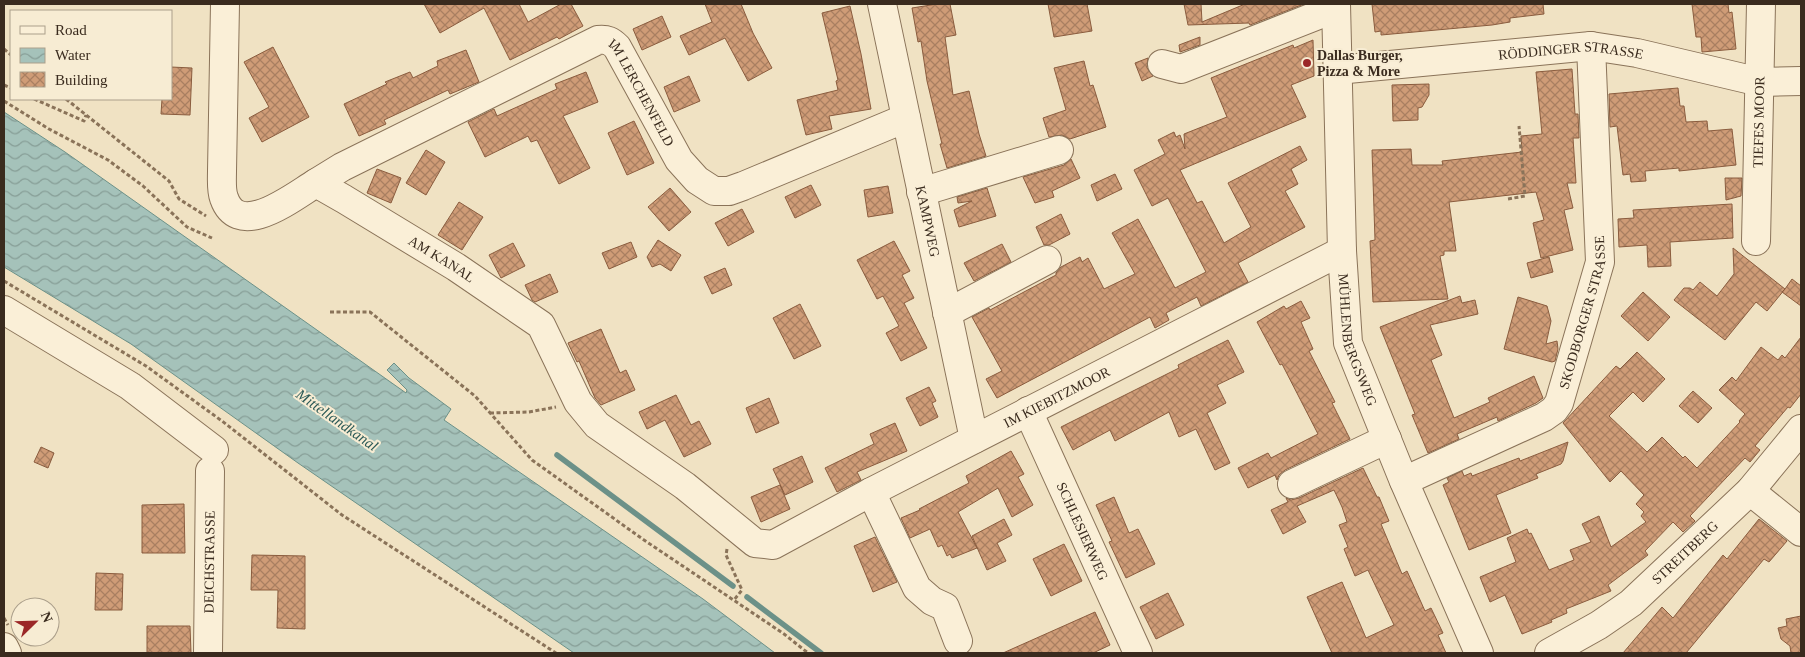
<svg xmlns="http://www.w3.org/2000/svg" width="1805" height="657" font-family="'Times New Roman',serif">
<defs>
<pattern id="water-waves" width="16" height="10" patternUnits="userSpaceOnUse" patternTransform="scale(1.25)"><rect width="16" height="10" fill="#a5c2ba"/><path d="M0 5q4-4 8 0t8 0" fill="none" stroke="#879e97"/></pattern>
<pattern id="building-cross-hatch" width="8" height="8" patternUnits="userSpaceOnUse" patternTransform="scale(1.25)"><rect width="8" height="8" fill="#cf9c77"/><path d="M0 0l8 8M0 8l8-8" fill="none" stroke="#a97f61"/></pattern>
</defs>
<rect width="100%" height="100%" fill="#f0e2c3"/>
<path fill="url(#water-waves)" stroke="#6c9188" d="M4 112 65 152 406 393 407 390 387 370 394 363 409 378 451 409 444 420 703 599 775 653H574L298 463 131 344 4 267Z"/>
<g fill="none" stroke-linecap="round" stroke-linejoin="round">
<path stroke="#6c9188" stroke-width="5.5" d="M557 455 733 586
M747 597 821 653"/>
</g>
<path fill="url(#building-cross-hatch)" stroke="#8a5c3e" d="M424 4H519L528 22 561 4H571L583 26 559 39 557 37 510 60 484 8 440 33Z
M705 4H741L753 33 772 68 748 81 725 38 689 55 680 36 712 22Z
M937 4H950L956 35 945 37 953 95 969 91 979 134 986 156 947 168 940 144H942L927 81 921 41 918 42 912 8Z
M1048 4H1087L1092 31 1054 37Z
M1184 4H1201L1202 22 1245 4H1304L1250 25 1249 23 1188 25Z
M1372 4H1543L1544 14 1510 18V22L1492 25 1381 35V31L1375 32Z
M1692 4H1728L1729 13 1732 12 1736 49 1702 52 1701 37H1696Z
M850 6 861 54 871 109 829 116 832 129 806 135 797 100 838 90 836 81 838 80 822 13Z
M662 16 671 37 642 50 633 29Z
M1200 37V45L1180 52 1179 45Z
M1313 40 1314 76 1291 85 1306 117 1180 170 1197 203 1202 201 1224 243 1251 227 1228 183 1300 146 1307 160 1291 169 1298 184 1285 191 1305 227 1238 263 1248 282 1201 306 1197 297 1166 313 1169 320 1155 328 1150 317 997 398 986 379 1002 371 972 317 989 308 990 310 1056 275V273L1061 267 1080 257 1082 262 1088 258 1104 289 1135 274 1112 233 1138 219 1175 288 1206 272 1168 198 1152 206 1134 170 1165 154 1158 140 1174 132 1176 137 1180 135 1185 149 1184 134 1227 117 1211 78 1293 45 1294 48Z
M273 47 309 117 262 142 249 118 269 107 244 62Z
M466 50 479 82 450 94 448 90 384 120 386 124 359 136 344 104 387 84 385 82 410 72 413 78 438 66 437 61Z
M1148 58 1147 68 1153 76 1142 81 1135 63Z
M1084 61 1090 86 1093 85 1106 127 1070 139 1062 135 1049 137 1043 118 1066 110 1054 68Z
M171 67 192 68 190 115 161 114 162 99H171Z
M1572 69 1575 114H1578L1579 138H1573L1576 183H1567L1573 208 1564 210 1573 250 1541 258 1533 223 1544 220 1536 192 1449 202 1456 251H1444V255L1440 256 1448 299 1373 302 1370 241 1375 240 1372 150 1411 149 1412 165H1443L1442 161 1522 152 1521 136 1542 134 1536 72Z
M586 72 598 102 563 116 590 168 559 184 537 140 531 142 528 136 485 157 468 122 494 109 497 116 557 89 555 84Z
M689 76 700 101 674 112 664 87Z
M1429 84V95L1422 107 1418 108V120L1393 121 1392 85Z
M1678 88 1680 106H1684L1686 122 1707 121 1708 131 1732 129 1736 165 1679 171V168L1645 171 1646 181 1631 182 1630 174 1623 175 1617 126 1610 127 1609 94Z
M634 121 654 163 627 175 608 133Z
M426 150 445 162 426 195 406 183Z
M1071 159 1080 178 1052 191 1054 197 1035 203 1023 177 1064 165Z
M377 169 401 178 391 203 367 193Z
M1115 174 1122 189 1097 201 1091 185Z
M1725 178H1742L1741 196 1726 200Z
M811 185 821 205 795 218 785 197Z
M888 186 893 213 868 217 864 190Z
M670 188 691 212 669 231 648 207Z
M987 188 996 216 959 227 954 210 972 201 958 203 957 197Z
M459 202 483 217 462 250 438 235Z
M1732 204 1733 238 1670 242 1671 266 1648 267 1647 245 1619 247 1618 219 1634 218 1633 210Z
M742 209 754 232 728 246 715 223Z
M1061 214 1070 234 1049 245H1044L1036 227Z
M658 240 681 255 671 271 660 264 652 267 647 257Z
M894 241 910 271 902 275 914 298 904 303 927 348 901 361 886 333 899 326 883 296 877 299 857 260Z
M631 242 637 257 609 269 602 253Z
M513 243 525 266 501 278 489 255Z
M1002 244 1011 262 974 281 964 263Z
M1733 248 1785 289 1792 279 1801 286V306L1782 292 1785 289 1767 311 1756 302 1725 340 1674 300 1684 288H1690L1693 290 1700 282 1717 296 1734 274Z
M1549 257 1553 272 1531 278 1527 263Z
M725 268 732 285 712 294 704 277Z
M550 274 558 292 535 302 532 300 525 285Z
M1643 292 1670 317 1648 341 1621 316Z
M1460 296 1462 303 1475 300 1478 314 1430 325 1442 355 1431 360 1454 418 1490 402 1488 398 1534 376 1543 398 1536 403 1498 421 1497 417 1457 434 1459 439 1428 453 1412 415 1415 414 1380 327Z
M1518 297 1547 306 1551 321 1546 344 1557 341 1558 349 1555 361 1552 362 1504 349Z
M1301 301 1310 318 1301 322 1313 349 1309 351 1335 402 1332 403 1350 439 1285 470 1279 475 1277 480 1275 475 1248 488 1238 468 1268 453 1271 458 1318 434 1282 364 1280 365 1257 322 1284 306 1286 309Z
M800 304 821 346 794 359 773 318Z
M601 329 620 373 626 370 635 390 601 405 595 398 579 361 577 362 568 343Z
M1801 337V394L1790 408 1788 407 1755 446 1760 450 1750 462 1745 458 1690 516 1695 521 1683 532 1673 522 1645 551 1648 555 1608 585 1611 591 1566 609 1567 613 1551 620 1552 622 1522 634 1505 595 1490 602 1480 577 1516 562 1507 538 1527 529 1529 534 1531 533 1549 570 1574 560 1570 550 1591 542 1582 524 1599 516 1611 547 1646 522 1641 516 1644 512 1636 504 1644 495 1621 471 1610 482 1563 423 1616 366 1620 369 1637 352 1665 379 1643 402 1633 392 1609 416 1647 452 1662 437 1683 458 1685 456 1697 468 1740 422 1739 421 1745 414 1719 390 1732 377 1736 381 1761 347 1778 360 1782 355 1785 358Z
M1228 340 1244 372 1217 385 1226 403 1207 413 1230 463 1215 470 1196 429 1179 437 1169 412 1115 441 1110 430 1073 450 1061 427 1179 368 1178 365Z
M929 387 936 401 932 403 938 417 920 426 906 398Z
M1693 391 1712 408 1698 423 1679 406Z
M676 395 691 425 699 421 711 444 684 457 665 420 647 429 639 412Z
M769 398 779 423 756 433 746 408Z
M895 423 907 451 857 472 861 480 837 492 825 468 874 444 870 434Z
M1568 442 1563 461 1561 464 1536 474 1538 478 1496 495 1511 533 1469 550 1443 485 1449 482 1447 478 1462 471 1464 476 1471 473 1472 476 1519 458 1520 461Z
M41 447 54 453 48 468 34 462Z
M1011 451 1024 474 1018 477 1033 505 1012 517 998 488 958 512 977 548 952 558 950 554 947 556 942 545 938 547 930 529 910 538 901 518 920 510 919 509 969 483 966 476Z
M802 456 813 482 785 495 773 469Z
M1363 468 1377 497H1379L1389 521 1381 524 1402 574 1407 571 1425 611 1431 608 1443 633 1438 635 1446 653H1332L1307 597 1342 582 1366 638 1394 625 1368 570 1355 576 1344 549 1348 547 1339 525 1347 522 1342 507 1334 490 1297 506 1306 522 1283 534 1271 510 1288 502 1286 498 1291 500 1299 498Z
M780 485 790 509 761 522 751 497Z
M1114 497 1129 533 1138 529 1155 564 1126 578 1109 542 1112 541 1096 505Z
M184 504 185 553H142V505Z
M1004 519 1012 535 997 543 1006 561 987 570 972 536Z
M1759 519 1787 541 1769 562 1764 559 1686 653H1623L1662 607 1673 618 1723 555 1727 559Z
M875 537 897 582 873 592 854 546Z
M1064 544 1082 581 1051 596 1033 559Z
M252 555 305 556V629L277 628 278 590H251Z
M96 573 123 574 122 610H95Z
M1168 593 1184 625 1156 639 1140 607Z
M1095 612 1110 645 1093 653H1003Z
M1801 616V653H1791L1790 646 1781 639 1778 628 1787 626 1786 619Z
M147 626H190L191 653H147Z"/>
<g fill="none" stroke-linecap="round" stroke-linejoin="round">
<defs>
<g id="minor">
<path id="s1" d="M225 4 222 171C222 180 221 190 224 198 239 241 294 196 316 183L344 199 456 267 541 325 578 402 597 425 685 486 755 543 773 545 871 492 1342 251"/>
<path id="s2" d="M882 4 974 439"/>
<path id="s3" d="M1336 4 1342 251 1348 343 1403 479 1479 653"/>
<path d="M1162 64 1181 69 1336 8"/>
<path id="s4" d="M1337 70 1591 46 1637 53 1760 82 1801 81"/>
<path id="s5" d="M316 183 342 167 598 40C607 39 611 41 617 47L679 160 697 180 714 191H729L743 186 906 118"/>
<path d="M921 192 1059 150"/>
<path id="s6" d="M1756 241 1761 4"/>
<path d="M4 310 130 386 214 450"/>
<path d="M947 313 1047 260"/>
<path id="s7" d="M1028 411 1138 653"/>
<path id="s8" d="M1404 481 1544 417 1554 410 1559 403 1600 262 1591 46"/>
<path d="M1292 484 1387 439"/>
<path d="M1750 491 1801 532"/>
<path d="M871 492 917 588 932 601 945 607 958 641"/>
<path d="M4 647 7 653"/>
<path id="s9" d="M208 653 210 471"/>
<path id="s10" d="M1549 653 1599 625 1631 603 1750 491 1801 429"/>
</g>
</defs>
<use href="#minor" stroke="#8a7359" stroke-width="30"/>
<path stroke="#8a7359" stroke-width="3" stroke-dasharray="4 2.5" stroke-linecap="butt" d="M4 5V4
M4 49 11 55
M4 85 11 88
M34 99 84 121 86 115
M66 99 169 181 179 199 206 216
M4 101 49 129 108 160 143 186 187 227 212 238
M1508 199 1525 196 1519 126
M4 281 146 366 222 421 342 515 556 653
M330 312H370L475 396 532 460 644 540 784 634 808 653
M490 413 529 412 556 407
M727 549 726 555 742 590 734 600
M4 618 8 625"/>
<use href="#minor" stroke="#faefd7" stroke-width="28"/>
</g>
<circle fill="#9b2727" stroke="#f7ecd3" stroke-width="2" cx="1307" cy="63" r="5"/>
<g text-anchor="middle" stroke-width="4" stroke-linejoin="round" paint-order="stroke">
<g font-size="14" font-weight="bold" fill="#3a2b1e" stroke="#f7ecd3" text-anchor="start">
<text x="1317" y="60">Dallas Burger,<tspan x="1317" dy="16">Pizza &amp; More</tspan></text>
</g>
<g font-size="14" fill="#3a2b1e" stroke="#f7ecd3">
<text dy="5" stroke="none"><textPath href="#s4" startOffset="235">RÖDDINGER STRASSE</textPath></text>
<text dy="5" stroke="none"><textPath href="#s5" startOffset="389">IM LERCHENFELD</textPath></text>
<text dy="5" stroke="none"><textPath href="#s6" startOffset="119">TIEFES MOOR</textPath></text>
<text dy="5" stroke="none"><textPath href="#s2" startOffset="222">KAMPWEG</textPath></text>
<text dy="5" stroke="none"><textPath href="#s1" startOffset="450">AM KANAL</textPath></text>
<text dy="5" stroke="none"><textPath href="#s8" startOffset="269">SKODBORGER STRASSE</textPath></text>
<text dy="5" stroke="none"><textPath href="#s3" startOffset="338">MÜHLENBERGSWEG</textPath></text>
<text dy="5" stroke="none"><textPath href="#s1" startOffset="1220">IM KIEBITZMOOR</textPath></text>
<text dy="5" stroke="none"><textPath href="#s7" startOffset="132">SCHLESIERWEG</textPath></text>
<text dy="5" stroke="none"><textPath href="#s10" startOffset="170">STREITBERG</textPath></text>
<text dy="5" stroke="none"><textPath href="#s9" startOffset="91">DEICHSTRASSE</textPath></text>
</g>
<g font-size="15" font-style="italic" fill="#2c5a57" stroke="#f7ecd3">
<text transform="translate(337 420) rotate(35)" y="5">Mittellandkanal</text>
</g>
</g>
<rect width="1805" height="657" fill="none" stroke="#3a2b1e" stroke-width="10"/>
<rect x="10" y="10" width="162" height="90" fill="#f7ecd3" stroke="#ab9f8b"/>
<rect x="20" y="26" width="25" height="8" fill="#faefd7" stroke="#ab9f8b"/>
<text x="55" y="35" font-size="15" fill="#3a2b1e">Road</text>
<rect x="20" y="48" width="25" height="15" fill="url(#water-waves)" stroke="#ab9f8b"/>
<text x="55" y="60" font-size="15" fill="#3a2b1e">Water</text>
<rect x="20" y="72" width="25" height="15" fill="url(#building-cross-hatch)" stroke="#ab9f8b"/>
<text x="55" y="85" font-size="15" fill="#3a2b1e">Building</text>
<g transform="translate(35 622) rotate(67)"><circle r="24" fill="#f7ecd3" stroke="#ab9f8b"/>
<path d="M0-4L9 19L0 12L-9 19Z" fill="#9b2727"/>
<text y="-8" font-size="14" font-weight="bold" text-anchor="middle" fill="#3a2b1e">N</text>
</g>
</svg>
